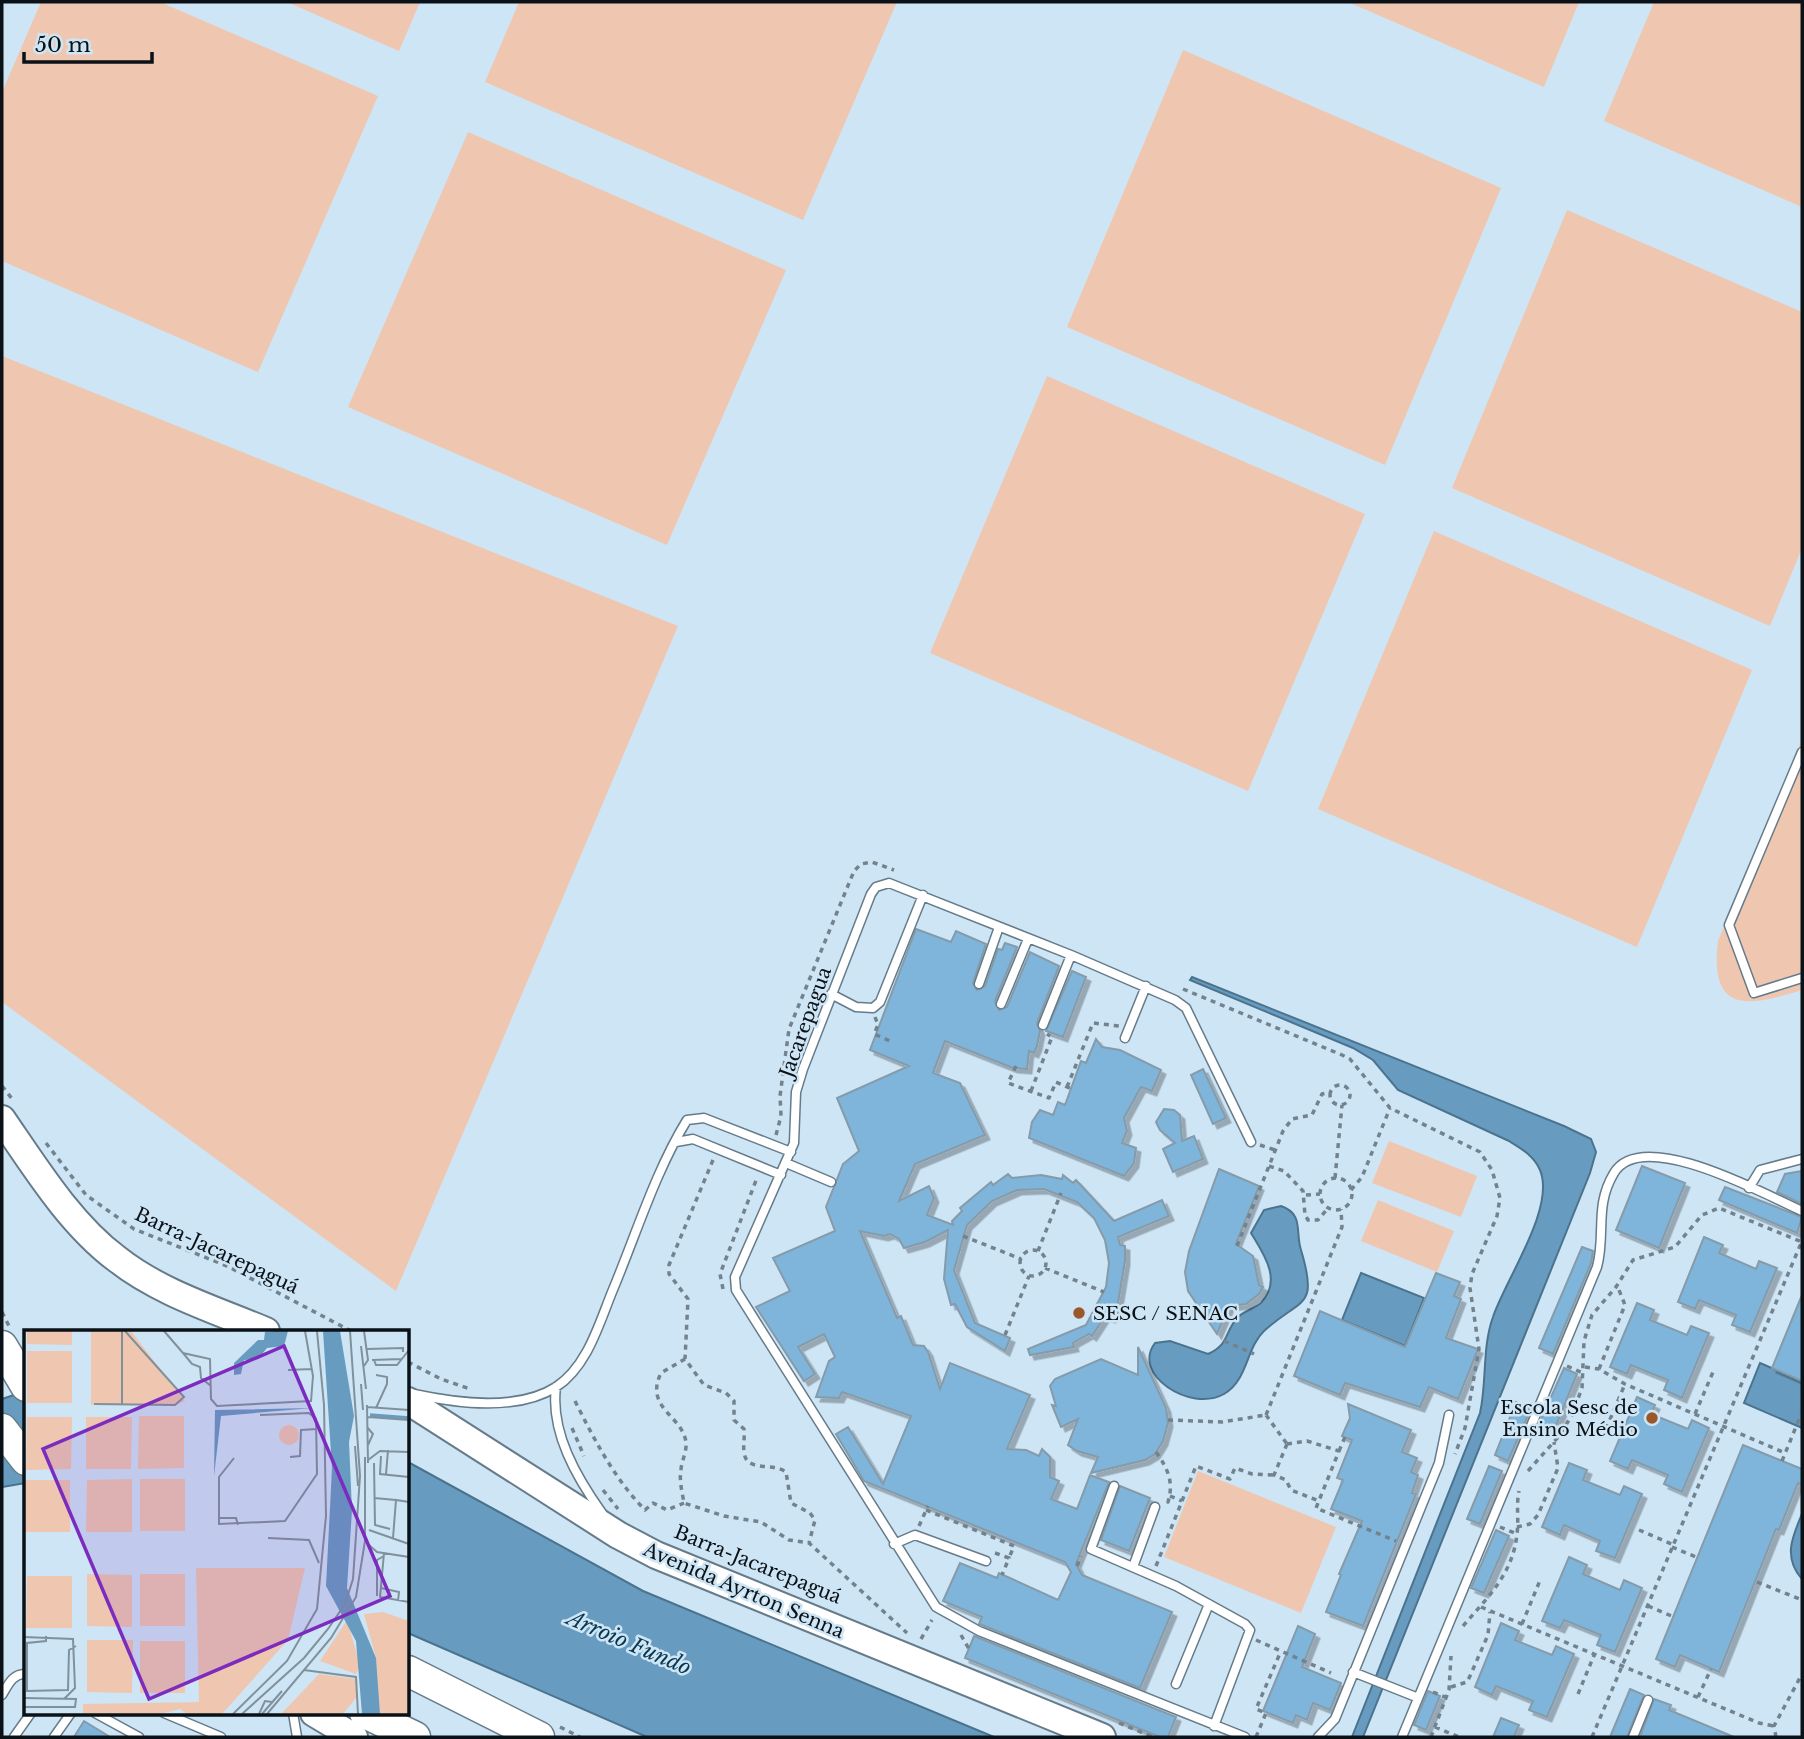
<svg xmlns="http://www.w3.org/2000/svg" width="1804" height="1739" font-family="'Libre Baskerville',serif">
<defs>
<filter id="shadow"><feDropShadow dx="4.5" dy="4.5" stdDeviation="0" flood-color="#0004"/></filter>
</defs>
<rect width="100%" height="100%" fill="#cee5f5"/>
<path fill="#efc7b0" d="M41 2H160L378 96 258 372 2 261V92Z
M287 2H420L399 51Z
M519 2H897L803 220 485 82Z
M1348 2H1579L1544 87Z
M1654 2H1802V207L1604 121Z
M1183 50 1501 188 1385 465 1067 327Z
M468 132 786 270 667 545 348 407Z
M1567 210 1802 312V548L1770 626 1452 488Z
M2 356 678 626 396 1291 2 1002Z
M1047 376 1365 514 1248 791 930 653Z
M1434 531 1752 670 1637 947 1318 809Z
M1802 739V990C1750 1006 1709 1016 1718 941Z
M1389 1141 1477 1176 1461 1217 1372 1183Z
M1378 1200 1454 1231 1437 1272 1361 1241Z
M1198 1471 1336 1527 1301 1613 1164 1557Z"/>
<path fill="#679cc0" stroke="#4b738d" stroke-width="2" d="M1192 977 1564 1126 1591 1139 1596 1152 1590 1173 1363 1737H1352L1480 1413C1487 1382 1482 1347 1493 1317 1505 1280 1556 1208 1540 1170 1534 1156 1522 1149 1509 1141L1398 1090 1373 1060 1353 1048 1190 980Z
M1281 1206C1304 1214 1295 1231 1301 1250 1319 1310 1301 1297 1264 1331 1246 1348 1248 1380 1224 1394 1190 1413 1131 1374 1155 1343L1170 1341 1208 1354C1230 1344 1224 1332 1238 1317 1244 1311 1254 1309 1261 1303 1283 1280 1263 1253 1251 1233L1264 1210Z
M1361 1273 1424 1298 1405 1346 1342 1320Z
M1760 1363 1802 1381V1428L1744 1403Z
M26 1391V1483L2 1487V1399Z
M408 1462 643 1591 994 1737H647L408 1633Z
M1802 1514V1579C1783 1558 1792 1537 1802 1514Z"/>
<path fill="#7fb5da" stroke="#859baa" stroke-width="2" filter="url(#shadow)" d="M916 929 951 942 956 931 986 944 973 983 977 990 985 986 998 949 1002 950 1005 943 1017 947 995 1001 999 1010 1007 1007 1030 952 1059 966 1037 1023 1040 1031 1037 1046 1034 1053 1029 1051 1027 1069 1013 1068 945 1041 933 1073 960 1083 985 1135 915 1164 899 1201 929 1186 934 1198 927 1215 953 1225 952 1221 962 1211 960 1208 991 1182 993 1185 1008 1174 1012 1178 1041 1175 1062 1179 1063 1175 1073 1183 1076 1180 1114 1221 1162 1200 1169 1216 1118 1237 1120 1245 1125 1246V1261L1117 1309 1114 1308 1111 1318 1105 1316 1092 1336 1089 1334 1073 1343 1074 1347 1030 1355 1028 1349 1086 1325 1106 1287 1109 1263 1105 1240 1094 1218 1077 1202 1044 1189 1017 1190 992 1201 967 1225 954 1270 975 1323 1010 1338 1005 1351 967 1327 955 1304 951 1305 944 1279 948 1230 925 1242 904 1248 899 1239 890 1234 884 1236 860 1231 897 1318 901 1316 913 1345 924 1346 928 1352 940 1389 950 1363 1030 1395 1007 1449 1026 1450 1039 1456 1042 1449 1050 1457V1477L1059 1481 1051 1499 1077 1509 1090 1475 1109 1482 1076 1564 1082 1575 1172 1612 1140 1688 982 1625 979 1624 982 1617 943 1601 960 1563 997 1578 999 1573 1058 1600 1071 1572 1065 1562 864 1481 836 1434 848 1427 883 1484 911 1416 842 1392 839 1398 816 1397 829 1361 835 1357 824 1334 798 1347 815 1374 804 1381 756 1307 790 1291 773 1258 835 1231 826 1207 843 1164 859 1151 837 1098 909 1066 870 1050Z
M1072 971 1086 977 1063 1037 1046 1031Z
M1096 1039 1102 1047 1120 1050 1161 1070 1152 1091 1141 1087 1124 1118 1127 1131 1122 1143 1136 1148 1134 1163 1124 1176 1029 1138 1032 1122 1040 1110 1053 1115 1058 1102 1065 1105 1081 1061 1086 1063Z
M1203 1069 1226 1118 1213 1124 1191 1075Z
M1164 1109 1174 1110 1180 1115 1182 1141 1194 1136 1203 1159 1173 1172 1163 1149 1175 1143 1160 1130 1156 1122Z
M1642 1166 1685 1183 1659 1248 1616 1230Z
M1219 1169 1259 1186 1236 1244 1253 1256 1259 1285 1263 1287 1259 1294 1246 1304 1229 1306 1217 1334 1188 1291 1185 1272 1189 1251Z
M1802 1171V1204L1777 1192 1785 1174Z
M1725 1187 1802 1217 1797 1233 1719 1200Z
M1704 1237 1723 1245 1719 1253 1756 1269 1759 1261 1777 1268 1750 1332 1732 1325 1736 1315 1699 1300 1695 1309 1678 1302Z
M1582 1247 1593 1251 1591 1263 1553 1354 1539 1348Z
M1436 1273 1460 1282 1454 1296 1461 1299 1446 1338 1478 1349 1458 1399 1429 1387 1420 1407 1345 1383 1340 1395 1294 1376 1320 1311 1405 1347Z
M1802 1295V1381L1772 1368Z
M1637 1303 1654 1310 1650 1320 1687 1335 1691 1326 1709 1333 1682 1398 1664 1390 1668 1380 1631 1365 1627 1374 1610 1367Z
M1138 1347 1166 1408 1168 1423 1163 1441 1155 1454 1145 1460 1091 1473 1098 1457 1077 1451 1068 1445 1078 1419 1061 1427 1052 1405 1056 1406 1050 1386 1055 1379 1101 1359 1138 1375Z
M1564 1368 1577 1374 1553 1433 1538 1426Z
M1637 1397 1655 1405 1651 1414 1688 1429 1692 1420 1709 1428 1682 1492 1664 1484 1668 1475 1632 1460 1628 1469 1610 1461Z
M1516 1402 1531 1408 1508 1461 1495 1455Z
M1348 1404 1411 1430 1402 1452 1417 1458 1411 1472 1418 1475 1412 1493 1416 1494 1363 1626 1326 1612 1341 1575 1339 1574 1362 1521 1331 1509 1343 1480 1337 1478 1352 1440 1342 1436 1350 1418Z
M1743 1445 1802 1469V1485L1798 1483 1779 1530 1776 1529 1719 1672 1680 1655 1675 1667 1656 1659Z
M1569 1463 1587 1470 1583 1480 1620 1495 1624 1486 1642 1494 1615 1558 1596 1551 1600 1541 1564 1525 1560 1535 1542 1527Z
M1489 1466 1502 1471 1480 1524 1467 1519Z
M1120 1486 1150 1498 1129 1551 1101 1540Z
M1496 1530 1509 1536 1484 1593 1471 1588Z
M1569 1557 1587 1565 1583 1574 1620 1590 1624 1580 1642 1588 1615 1652 1597 1645 1601 1635 1564 1620 1560 1628 1542 1621Z
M1501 1623 1519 1631 1515 1640 1552 1655 1556 1646 1574 1654 1547 1717 1529 1710 1533 1701 1496 1686 1492 1695 1475 1687Z
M1298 1626 1315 1634 1302 1667 1341 1683 1330 1710 1313 1703 1307 1720 1296 1715 1293 1723 1263 1711Z
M974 1636 1176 1717 1168 1737H1160L965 1658Z
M1630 1689 1644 1695 1627 1737H1610Z
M1428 1691 1440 1696 1426 1730 1414 1725Z
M1654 1699 1671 1705 1669 1710 1734 1737H1640Z
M1501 1718 1519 1725 1514 1737H1493Z
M84 1721 110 1737H74Z"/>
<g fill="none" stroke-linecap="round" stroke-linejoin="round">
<defs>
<path id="service" d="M1802 752 1729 925 1754 993 1802 978
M979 984 999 927
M831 994 856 1007 873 1008 880 1002 923 895
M1001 1004 1028 939
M1043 1025 1071 955
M1125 1038 1146 986
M676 1142 693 1139 781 1175
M786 1163 831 1182
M1749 1188 1760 1170 1802 1159
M556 1387C550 1432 577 1478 602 1513
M414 1394C456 1403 517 1412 556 1387 587 1367 599 1324 612 1292 636 1235 655 1172 687 1120L704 1118 791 1152
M1114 1486 1091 1549 1176 1586 1245 1624 1250 1630 1214 1726
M894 1544 915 1535 986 1561
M1133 1567 1155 1507
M1353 1672 1416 1697
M1176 1684 1209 1604
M2 1695C8 1685 13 1673 26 1674
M95 1713 139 1737
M164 1713 221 1737
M293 1713 297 1737
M14 1737 31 1713
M54 1737 71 1713
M1245 1737 979 1631 936 1607 736 1290 735 1277 794 1143 796 1092 803 1069 871 894 876 887 889 883 1071 955 1175 1000 1186 1008 1251 1142
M1318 1737 1335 1719 1439 1463 1449 1415
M1402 1737 1597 1267C1606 1234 1594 1206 1614 1173 1642 1126 1766 1195 1802 1211
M1633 1737 1648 1700"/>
<path id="trunk" d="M2 1119C35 1167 70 1224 117 1259 160 1293 216 1310 266 1331
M408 1401 618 1535 656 1555 1102 1737
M314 1713 354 1737"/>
<path id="motorway" d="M2 1346 26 1386
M2 1429 26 1460
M408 1671 539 1737
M365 1713 415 1737"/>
</defs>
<use href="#service" stroke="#667b89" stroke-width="11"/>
<use href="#trunk" stroke="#667b89" stroke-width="30"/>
<use href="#motorway" stroke="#667b89" stroke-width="33"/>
<path stroke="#73838e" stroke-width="3.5" stroke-dasharray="5 5" stroke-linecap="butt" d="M1183 989 1342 1055 1350 1059 1390 1108 1480 1152 1492 1170 1500 1198 1497 1216 1472 1274 1470 1288 1479 1349 1465 1428 1455 1454
M875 1017 878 1025 874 1034 890 1041
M1016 1066 1008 1083 1049 1098 1056 1082 1072 1089
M1330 1095a10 10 0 1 1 20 0a10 10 0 1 1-20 0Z
M2 1086 13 1100
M1067 1087 1093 1023 1119 1026
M1031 1091 1052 1037 1047 1034
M776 1135 781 1116 780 1096 789 1029 854 871 861 864 872 862 894 870
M46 1143 86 1195 134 1229 227 1266 351 1331
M1260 1145 1275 1150
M713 1160 669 1265V1274L688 1299 685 1359 704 1385 726 1393 734 1401V1420L744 1429C745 1437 743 1444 744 1452 746 1473 773 1462 786 1472L791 1503 810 1513 815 1520 809 1543
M1269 1166 1284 1171 1303 1191 1305 1215 1308 1220H1318L1328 1208
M1335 1178 1342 1105
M1320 1194a16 16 0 1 1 32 0a16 16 0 1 1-32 0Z
M1351 1190 1362 1177 1390 1108
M1306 1195 1320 1194
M963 1236 1021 1259
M1237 1246 1283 1131 1292 1119 1312 1115 1322 1094 1331 1092
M1020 1263a13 13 0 1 1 26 0a13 13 0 1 1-26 0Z
M1038 1251 1061 1193
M1045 1268 1104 1292
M723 1289 720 1274 757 1178
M2 1312 9 1326
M1005 1335 1029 1276
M1224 1341 1254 1354
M685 1359 661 1373C644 1408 682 1415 686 1442 687 1451 682 1460 681 1469 679 1481 682 1491 684 1503L724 1516 761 1522 789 1540 809 1543 907 1633
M408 1362 441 1379 470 1389
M1567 1366 1585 1374
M1585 1367 1599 1369 1625 1384 1785 1453
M1599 1369 1625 1305 1617 1285
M575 1401C595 1441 614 1478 645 1510L653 1503 667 1510 684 1503
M1695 1414 1713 1372
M1266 1415 1342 1227 1341 1209
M1266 1415 1287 1444
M1168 1420 1222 1422 1266 1415
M572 1428 584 1456
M1606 1429 1625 1384
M1287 1444 1307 1441 1339 1451 1316 1508 1396 1541
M1287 1444 1274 1475 1286 1480 1291 1490 1319 1501
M1339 1451 1345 1437
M1156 1452C1168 1469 1174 1482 1168 1502L1166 1501
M1782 1461 1802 1412
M1528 1471 1559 1436 1572 1415 1582 1388 1584 1341 1592 1315 1616 1287 1633 1260 1675 1247 1702 1215 1719 1208 1802 1242
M603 1490 618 1509
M1170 1496 1182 1501
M926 1510 1014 1546 1009 1558
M919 1526 928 1506
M1500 1527 1517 1534
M1517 1527 1530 1524 1538 1515 1558 1468 1554 1442
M1639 1530 1674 1545
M1672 1547 1696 1557
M995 1553 1009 1558 1002 1575
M1077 1566 1081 1556
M1156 1566 1196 1466 1230 1479 1235 1468 1252 1474 1274 1475
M1757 1582 1802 1600
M1648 1606 1674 1617
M1481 1607 1759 1723 1774 1726
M1522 1624 1541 1578
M1463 1626C1487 1598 1513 1574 1517 1534 1519 1519 1516 1505 1519 1491
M961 1635 969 1649
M921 1639 932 1620
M1256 1640 1331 1673
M1451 1687 1467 1682 1470 1676 1488 1635 1490 1612
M1433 1692 1447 1698
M1578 1694 1595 1653
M1698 1697 1711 1669
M1119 1723 1153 1737
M560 1727 580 1737
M1435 1727 1459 1737
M1256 1737 1266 1713 1256 1709 1281 1651
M1431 1737 1449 1690 1451 1656
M1592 1737 1802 1241
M1776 1737 1774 1726 1802 1674"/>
<use href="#service" stroke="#fff" stroke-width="8"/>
<use href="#trunk" stroke="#fff" stroke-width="26"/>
<use href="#motorway" stroke="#fff" stroke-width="30"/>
</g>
<g fill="#9b562a" stroke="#cee5f5" stroke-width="2.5">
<circle cx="1079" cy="1313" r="7"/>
<circle cx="1652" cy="1418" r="7"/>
</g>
<g text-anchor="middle" stroke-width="5" stroke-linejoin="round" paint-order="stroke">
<g font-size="19" fill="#0a1217" stroke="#cee5f5">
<text transform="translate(805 1022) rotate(-70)" y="7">Jacarepagua</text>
<text transform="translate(217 1250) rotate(25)" y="7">Barra-Jacarepaguá</text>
<text transform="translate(758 1564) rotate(22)" y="7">Barra-Jacarepaguá</text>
<text transform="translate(744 1590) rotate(23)" y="7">Avenida Ayrton Senna</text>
</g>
<g font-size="19" fill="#0a1217" stroke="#cee5f5" text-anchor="start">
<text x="1093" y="1320">SESC / SENAC</text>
<text x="1638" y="1414" text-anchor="end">Escola Sesc de<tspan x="1638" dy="22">Ensino Médio</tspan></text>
</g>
<g font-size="21" font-style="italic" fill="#093750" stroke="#cee5f5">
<text transform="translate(629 1643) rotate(23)" y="7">Arroio Fundo</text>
</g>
</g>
<g transform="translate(24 1330)">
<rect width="385" height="385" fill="#cee5f5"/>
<path d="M3 1H48V15L3 14ZM67 1H107L161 71 152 75H67ZM3 21H48V73H3ZM115 86H160V138L114 139ZM3 87H48L47 139 2 140ZM62 87H108L107 139H62ZM255 105a10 10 0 1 1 20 0a10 10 0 1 1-20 0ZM108 149V202H62L63 150ZM116 149H161V201H116ZM1 150H46V202H1ZM172 238H281L264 310 198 384H163L156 379 136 384H59V374L175 372ZM63 244 108 245V297L63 296ZM116 244H161V296H116ZM3 246H48V298H2ZM359 282 385 291V384H356L354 376 352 328 340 284ZM323 290 336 335 332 344 296 331ZM63 310H109L108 363 63 362ZM116 311H161V363H116ZM295 344 332 349V368L319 384H257Z" fill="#efc7b0"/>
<path d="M251 1H264L260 16 243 18 234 29 220 30 217 44 210 45V33L234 10H240L241 2ZM299 1H316L330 86 325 112 328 180 323 258 352 328 356 384H338L332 311 302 256 308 138ZM288 78 197 86 190 146 191 80Z" fill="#679cc0"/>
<path fill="none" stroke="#679cc0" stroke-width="3.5" d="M346 85 385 88"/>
<path fill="none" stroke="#80919c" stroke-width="2" d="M140 1 159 23 186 29 187 69 193 76 287 71 289 46 281 1M337 16 342 59M343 19 379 18V22M159 23 168 34 176 37 177 48 187 56M348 30 378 29M350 30 352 35H373L385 20M340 36 344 30 340 1M264 40 287 39M337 54 339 80M70 74 151 75 160 67 101 1M98 75V1M343 75 344 133M343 77 385 80M352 78 363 54V47L352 45M344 87 385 90M343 97 349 104 344 115M331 116 334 156M357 126 356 144 385 147M266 127 276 126 277 100 293 99M210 128 195 147V194L261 191 293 144 292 89 285 83 236 85M344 130 356 121 385 122M350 133 351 195 366 199M362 144 364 120M350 168 372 170M195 188H212L214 195M345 200 385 214M244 208 285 210 295 233M369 208 372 170 385 172M345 215 353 222 385 227M360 223 356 267 385 272M357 258 375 262 374 271M353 266V230L360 226M22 306V311L3 313V361L44 360 45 320 52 316M0 307 49 309 51 358 40 369M280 340 332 347 334 384M0 368 52 369 51 377H0M209 384 263 331 293 279 302 186 300 75 293 1M218 384 280 328 304 299 321 274 329 249 336 146 326 1M235 384 241 371 248 372M238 384 258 361M243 384 307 308 332 267 341 211V127"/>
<path fill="#7b2cbf" fill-opacity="0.15" stroke="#7b2cbf" stroke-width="3.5" d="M260 16 366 266 125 369 19 119Z"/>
<rect width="385" height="385" fill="none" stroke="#0a1217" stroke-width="3.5"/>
</g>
<rect width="1804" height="1739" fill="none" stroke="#0a1217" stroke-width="7"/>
<path d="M24 52v10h128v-10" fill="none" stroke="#0a1217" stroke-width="3.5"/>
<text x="35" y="52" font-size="21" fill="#0a1217" stroke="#cee5f5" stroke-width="5" paint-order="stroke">50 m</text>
</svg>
